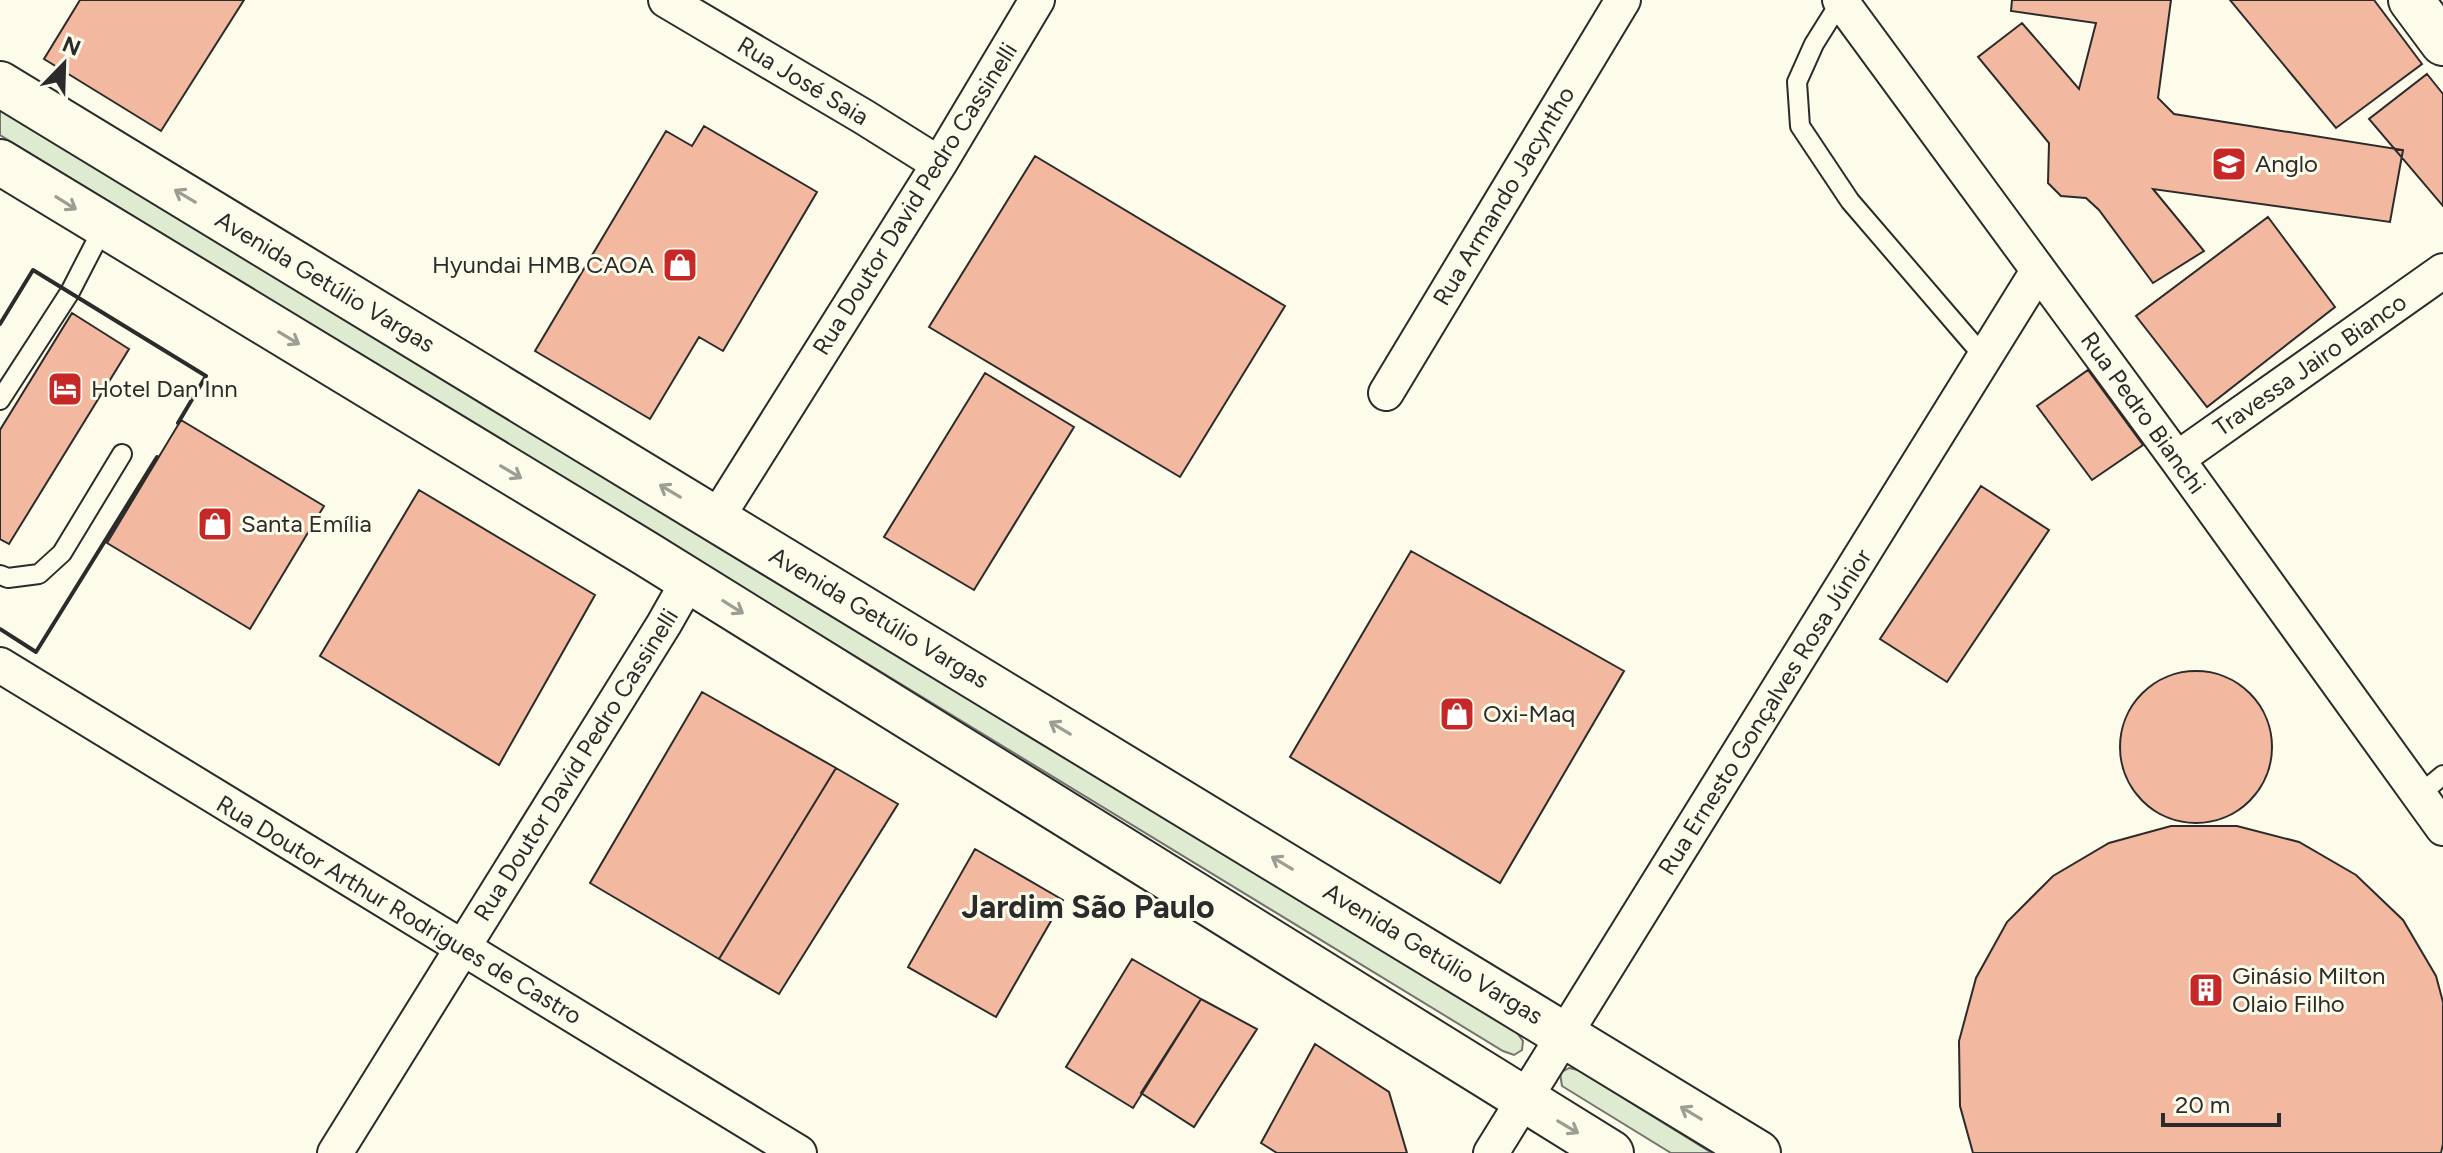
<svg xmlns="http://www.w3.org/2000/svg" width="2443" height="1153" font-family="Figtree,sans-serif">
<rect width="100%" height="100%" fill="#fdfbea"/>
<path fill="#deebd1" stroke="#74746e" stroke-width="2" d="M0 109 1514 1029 1523 1041 1522 1050 1514 1055 1503 1051 0 135Z
M1569 1068 1578 1070 1712 1153H1671L1562 1086 1560 1073Z"/>
<path fill="#f2b8a0" stroke="#2b2b2b" stroke-width="2" d="M80 0H244L161 131 44 59Z
M2012 0H2171L2158 98 2174 114 2403 150 2390 222 2153 189 2204 251 2153 283 2099 210 2086 198 2061 196 2048 183 2049 143 1978 57 2022 23 2079 89 2096 23 2011 11Z
M2230 0H2374L2422 64 2336 128Z
M2427 74 2443 94V206L2369 119Z
M704 126 817 192 723 351 699 337 650 419 535 351 666 131 692 146Z
M1035 156 1285 306 1180 477 929 327Z
M2268 217 2335 307 2207 407 2136 316Z
M72 313 129 349 9 544 0 539V430Z
M2088 370 2143 445 2092 480 2037 406Z
M985 373 1074 427 974 590 884 537Z
M181 420 324 506 250 629 107 543Z
M1981 486 2049 530 1947 682 1880 639Z
M419 490 595 595 499 765 320 656Z
M1411 551 1624 671 1500 883 1290 757Z
M2120 747a76 76 0 1 1 152 0a76 76 0 1 1-152 0Z
M702 692 836 768 719 959 590 883Z
M836 768 898 804 779 994 719 959Z
M2171 826H2237L2299 842 2356 875 2403 920 2436 976 2443 1002V1144L2441 1153H1973L1960 1106 1959 1041 1976 978 2007 922 2053 876 2109 843Z
M975 849 1063 900 996 1017 908 967Z
M1132 959 1201 999 1133 1108 1066 1067Z
M1201 999 1257 1029 1194 1127 1141 1093Z
M1315 1044 1389 1092 1407 1153H1277L1261 1143Z"/>
<g fill="none" stroke-linecap="round" stroke-linejoin="round">
<defs>
<path id="lane" d="M1841 1 1814 44 1797 82 1800 126 1850 201 1985 358
M0 400 70 292 104 226
M0 575 8 578 39 574 62 553 122 454
M2418 796 2443 775"/>
<path id="street" d="M666 0 864 117 939 164
M1840 0 2177 459 2443 828
M1386 393 1623 0
M2177 459 2443 271
M716 519 939 164 1037 0
M0 665 799 1153
M335 1153 664 624 689 580
M1491 1153 2038 271"/>
<path id="secondary" d="M2411 0 2443 43"/>
<path id="primary" d="M0 84 1758 1153
M0 162 645 553 1611 1153"/>
</defs>
<use href="#lane" stroke="#2b2b2b" stroke-width="22"/>
<use href="#street" stroke="#2b2b2b" stroke-width="38"/>
<use href="#secondary" stroke="#2b2b2b" stroke-width="48"/>
<use href="#primary" stroke="#2b2b2b" stroke-width="48"/>
<use href="#lane" stroke="#fdfbea" stroke-width="18"/>
<use href="#street" stroke="#fdfbea" stroke-width="34"/>
<use href="#secondary" stroke="#fdfbea" stroke-width="44"/>
<use href="#primary" stroke="#fdfbea" stroke-width="44"/>
<path stroke="#2b2b2b" stroke-width="4" d="M0 324 33 270 206 376 178 423
M0 629 36 652 157 457"/>
</g>
<defs><path id="oneway-shaft" d="M-6 0H5M1.5-3L5.5 0L1.5 3" fill="none" stroke-width="1.6" stroke-linecap="round" stroke-linejoin="round" transform="scale(2)"/></defs>
<g stroke="#9e9d94">
<use href="#oneway-shaft" transform="translate(185 196) rotate(-149)"/>
<use href="#oneway-shaft" transform="translate(66 203) rotate(32)"/>
<use href="#oneway-shaft" transform="translate(289 338) rotate(31)"/>
<use href="#oneway-shaft" transform="translate(511 472) rotate(31)"/>
<use href="#oneway-shaft" transform="translate(670 491) rotate(-149)"/>
<use href="#oneway-shaft" transform="translate(733 607) rotate(32)"/>
<use href="#oneway-shaft" transform="translate(1060 728) rotate(-149)"/>
<use href="#oneway-shaft" transform="translate(1282 863) rotate(-149)"/>
<use href="#oneway-shaft" transform="translate(1691 1113) rotate(-149)"/>
<use href="#oneway-shaft" transform="translate(1568 1127) rotate(31)"/>
</g>
<defs>
<symbol id="school-square" viewBox="-11 -11 22 22"><rect x="-9" y="-9" width="18" height="18" rx="4" fill="#c62828" stroke="#fdfbea"/><path d="M0-5L7-2L0 1L-7-2ZM-4 1L0 2.5L4 1V4Q0 6-4 4Z" fill="#fff"/></symbol>
<symbol id="shop-square" viewBox="-11 -11 22 22"><rect x="-9" y="-9" width="18" height="18" rx="4" fill="#c62828" stroke="#fdfbea"/><path d="M-5-2.5h2.3a2.7 3.5 0 0 1 5.4 0H5L5.5 6h-11ZM-1.5-2.5h3a1.5 2.3 0 0 0-3 0Z" fill="#fff"/></symbol>
<symbol id="hotel-square" viewBox="-11 -11 22 22"><rect x="-9" y="-9" width="18" height="18" rx="4" fill="#c62828" stroke="#fdfbea"/><path d="M-6-4.5h1.5V1H6V5H4.5V3h-9V5H-6ZM-4 0a1.8 1.8 0 1 1 3.6 0ZM.5 0V-2.5h3Q6-2.5 6 0Z" fill="#fff"/></symbol>
<symbol id="building-square" viewBox="-11 -11 22 22"><rect x="-9" y="-9" width="18" height="18" rx="4" fill="#c62828" stroke="#fdfbea"/><path d="M-4-6H4V6H1V3H-1V6H-4ZM-2.5-4.3h1.7v1.8h-1.7ZM.8-4.3h1.7v1.8H.8ZM-2.5-1h1.7V.8h-1.7ZM.8-1h1.7V.8H.8Z" fill="#fff"/></symbol>
</defs>
<g fill-rule="evenodd">
<use href="#school-square" x="2209" y="144" width="40" height="40"/>
<use href="#shop-square" x="660" y="245" width="40" height="40"/>
<use href="#hotel-square" x="45" y="369" width="40" height="40"/>
<use href="#shop-square" x="195" y="504" width="40" height="40"/>
<use href="#shop-square" x="1437" y="694" width="40" height="40"/>
<use href="#building-square" x="2186" y="970" width="40" height="40"/>
</g>
<g text-anchor="middle" stroke-width="6" stroke-linejoin="round" paint-order="stroke">
<g font-size="24" fill="#2b2b2b" stroke="#fdfbea">
<text transform="translate(803 81) rotate(31)" y="8">Rua José Saia</text>
<text transform="translate(1504 196) rotate(-59)" y="8">Rua Armando Jacyntho</text>
<text transform="translate(915 199) rotate(-58)" y="8">Rua Doutor David Pedro Cassinelli</text>
<text transform="translate(325 282) rotate(31)" y="8">Avenida Getúlio Vargas</text>
<text transform="translate(2310 365) rotate(-35)" y="8">Travessa Jairo Bianco</text>
<text transform="translate(2143 413) rotate(54)" y="8">Rua Pedro Bianchi</text>
<text transform="translate(879 618) rotate(31)" y="8">Avenida Getúlio Vargas</text>
<text transform="translate(1765 712) rotate(-58)" y="8">Rua Ernesto Gonçalves Rosa Júnior</text>
<text transform="translate(576 765) rotate(-58)" y="8">Rua Doutor David Pedro Cassinelli</text>
<text transform="translate(399 910) rotate(31)" y="8">Rua Doutor Arthur Rodrigues de Castro</text>
<text transform="translate(1433 954) rotate(31)" y="8">Avenida Getúlio Vargas</text>
</g>
<g font-size="24" fill="#2b2b2b" stroke="#fdfbea" text-anchor="start">
<text x="2255" y="172">Anglo</text>
<text x="654" y="273" text-anchor="end">Hyundai HMB CAOA</text>
<text x="91" y="397">Hotel Dan Inn</text>
<text x="241" y="532">Santa Emília</text>
<text x="1483" y="722">Oxi-Maq</text>
<text x="2232" y="984">Ginásio Milton<tspan x="2232" dy="28">Olaio Filho</tspan></text>
</g>
<g font-size="32" font-weight="bold" fill="#2b2b2b" stroke="#fdfbea">
<text x="1088" y="918">Jardim São Paulo</text>
</g>
</g>
<g transform="translate(64 64) rotate(23)" stroke="#fdfbea" stroke-width="6" paint-order="stroke">
<path d="M0-6L14 30L0 20L-14 30Z" fill="#2b2b2b"/>
<text y="-12" font-size="22" font-weight="bold" text-anchor="middle" fill="#2b2b2b">N</text>
</g>
<path d="M2163 1113v12h116v-12" fill="none" stroke="#2b2b2b" stroke-width="4"/>
<text x="2175" y="1113" font-size="24" fill="#2b2b2b" stroke="#fdfbea" stroke-width="6" paint-order="stroke">20 m</text>
</svg>
